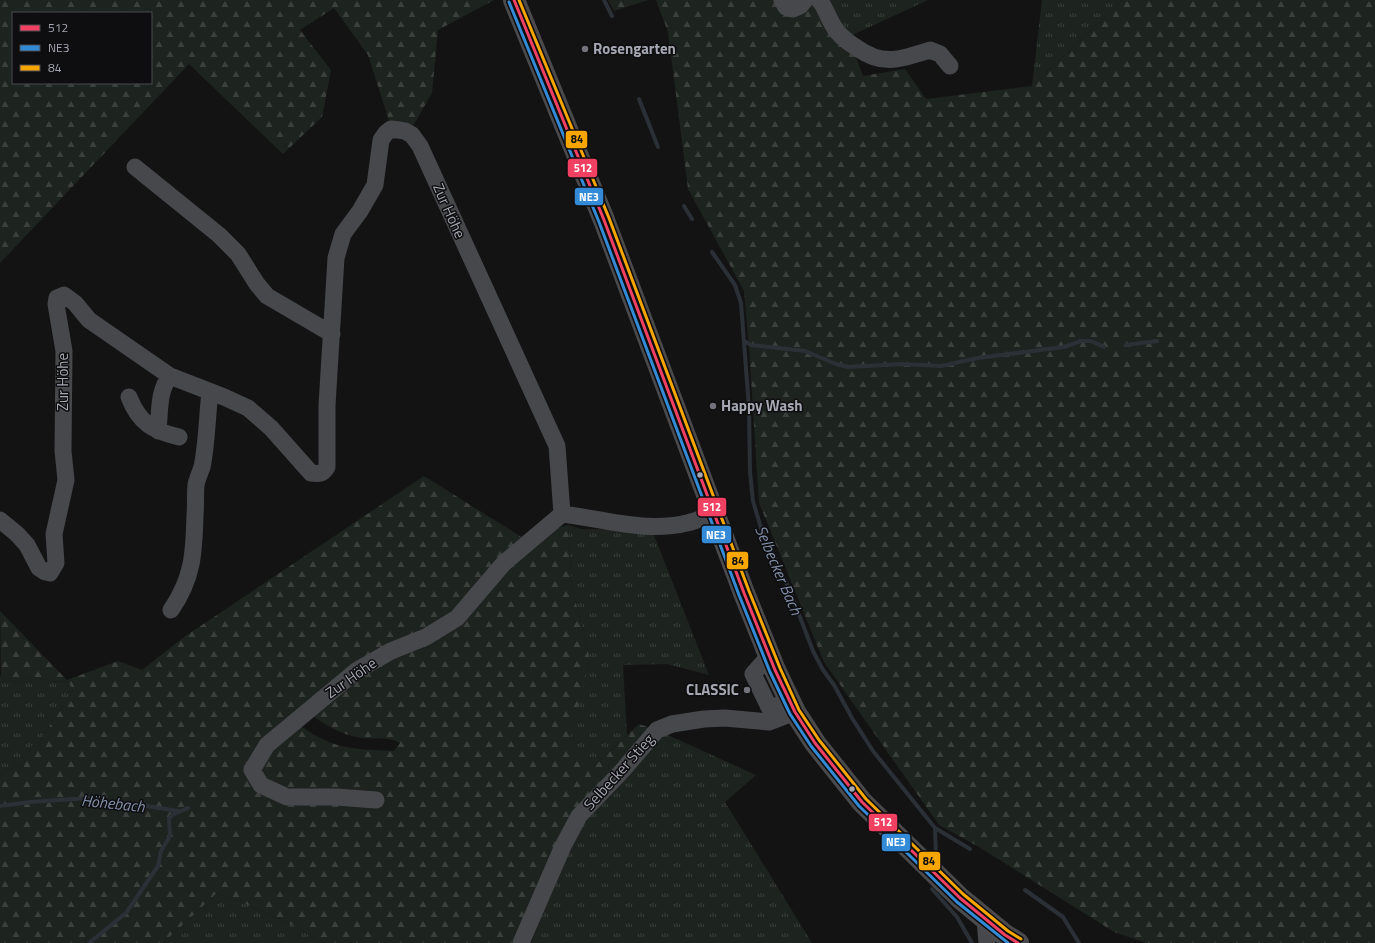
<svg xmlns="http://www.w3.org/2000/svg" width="1375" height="943" font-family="'Titillium Web',sans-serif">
<defs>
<pattern id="grass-tufts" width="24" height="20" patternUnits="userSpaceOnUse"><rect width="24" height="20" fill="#1d231f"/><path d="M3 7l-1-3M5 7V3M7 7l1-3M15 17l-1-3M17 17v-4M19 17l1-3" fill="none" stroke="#3b403d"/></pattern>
<pattern id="forest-firs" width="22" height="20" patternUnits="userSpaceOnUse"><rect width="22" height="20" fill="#1d231f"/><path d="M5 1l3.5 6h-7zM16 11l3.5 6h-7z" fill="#3b403d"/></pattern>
</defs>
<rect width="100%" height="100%" fill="#131313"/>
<path fill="url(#grass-tufts)" d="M829 0H928L848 37Z
M1042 0H1123L1032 86Z
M568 525 582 529 652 530 709 675 667 664 623 665 627 735 593 767 567 749 590 659 572 587Z
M0 675 1 677 17 683 33 677 50 681 68 682 73 690 40 741 25 750 24 766 5 770 0 776Z
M661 732 756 775 725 802 812 943H531L582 820Z
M217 893C254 907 289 921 322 943H163Z"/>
<path fill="url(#forest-firs)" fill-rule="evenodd" d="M0 0H494L438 30 432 93 413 126 390 124 368 55 334 8 300 30 331 70 322 117 283 154 189 64 0 263ZM13 13H151V83H13Z
M608 0H648L614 11Z
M656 0H829L848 37 863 76 905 69 926 99 1032 86 1123 0H1375V943H1146L1114 932 979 847 939 825 824 662 759 503 749 348 744 291 688 189 668 32Z
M424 476 523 538 568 525 572 587 590 659 568 749 593 767 639 724 654 729 577 811 517 943H322C289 921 254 907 217 893L163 943H0V776L5 770 24 766V750L40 741 73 690 68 682 50 681 33 677 17 683 1 677 0 611 67 680 118 661 142 670 184 637ZM314 717C327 726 341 734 357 737 372 741 386 735 400 743L394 751C355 749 334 750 301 726Z"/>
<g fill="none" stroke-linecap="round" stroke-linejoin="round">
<path stroke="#2b3037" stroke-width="4" d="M604 0 612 16
M639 99 658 147
M684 206 692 219
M712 252 735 285 741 303 749 408 750 472 753 501 761 528 790 591 813 651 823 670 834 685 852 718 873 751 935 828 936 856
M744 341 751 345 805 351 836 364 848 367 902 364 941 366 978 358 1064 347 1081 341H1091L1104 347
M1126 345 1157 341
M0 806 30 802 89 798 112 803 147 806 178 811
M935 828 970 849
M932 889 957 917 972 943
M1025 890 1063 917 1079 943
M89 943 126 913 158 866 161 851 170 836 169 819 172 815 188 808"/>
<path stroke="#47484c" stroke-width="17" d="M782 0 786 7 793 9 800 6 805 0
M819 0C826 8 828 18 834 27 839 36 849 43 857 48 884 67 901 59 930 50L940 54 950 66
M135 167 219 235 238 254 257 284 267 296 332 334
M129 397C139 423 153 431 179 437
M158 431C160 412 158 391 170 376
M0 520 17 534 27 545 39 568 45 572 50 573 56 563 54 534 66 480 63 451 64 351 56 304 57 298 64 295 75 303 89 320 170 376 224 397 248 408 271 428 311 473C319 474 323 474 327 467V405L336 258 343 234 360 211 375 185 381 140 386 133 391 129 405 131 412 135 420 146 557 446 562 514
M171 610C193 578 194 553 195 515 196 505 195 495 196 485 197 479 200 473 202 467 207 443 207 417 210 392
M769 656 753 674 769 707 791 703
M376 800 336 797H287L261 785 252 770 267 745 356 671 391 651 426 637 457 618 504 563 562 514C604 519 645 533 687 523 697 521 706 516 715 513
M985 919 987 943
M521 943 563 846 579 816 622 771 657 730 672 724 704 719 725 718 769 722 795 712"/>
<path stroke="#4a4a4d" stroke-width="22" d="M514 0 604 220 744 593 775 670 795 712 815 743 862 802 960 898 1005 935 1018 943"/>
<defs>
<path id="bus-1" d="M514 0 604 220 744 593 775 670 795 712 815 743 862 802 960 898 1005 935 1018 943"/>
<path id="bus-2" d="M509 2 599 222 739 595 770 672 790 714 811 746 859 806 957 902 1008 943"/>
<path id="bus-3" d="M519 0 609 218 749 591 780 668 799 710 819 740 866 799 963 894 1008 931 1021 939"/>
</defs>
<use href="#bus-1" stroke="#0e0d0f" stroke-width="6"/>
<use href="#bus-2" stroke="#0e0d0f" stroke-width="6"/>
<use href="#bus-3" stroke="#0e0d0f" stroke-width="6"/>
<use href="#bus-1" stroke="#f24062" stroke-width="3"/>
<use href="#bus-2" stroke="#338bd7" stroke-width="3"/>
<use href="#bus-3" stroke="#f7a600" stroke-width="3"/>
</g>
<g fill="#72737b" stroke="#0e0d0f" stroke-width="1.5">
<circle cx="585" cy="49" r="4"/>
<circle cx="713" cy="406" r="4"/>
<circle cx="747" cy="690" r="4"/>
</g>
<g fill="#a5a7b3" stroke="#0e0d0f" stroke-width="1.5">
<circle cx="700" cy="475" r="3.5"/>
<circle cx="852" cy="789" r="3.5"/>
</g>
<g text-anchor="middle" stroke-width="3" stroke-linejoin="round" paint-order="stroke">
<g font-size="15" font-weight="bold" fill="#a5a7b3" stroke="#0e0d0f" text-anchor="start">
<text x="593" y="54">Rosengarten</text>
<text x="721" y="411">Happy Wash</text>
<text x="739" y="695" text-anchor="end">CLASSIC</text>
</g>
<g font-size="15" fill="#a5a7b3" stroke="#0e0d0f">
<text transform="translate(449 211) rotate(66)" y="5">Zur Höhe</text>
<text transform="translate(63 382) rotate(-90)" y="5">Zur Höhe</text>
<text transform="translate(351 678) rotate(-35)" y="5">Zur Höhe</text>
<text transform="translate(619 772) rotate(-48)" y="5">Selbecker Stieg</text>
</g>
<g font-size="16" font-style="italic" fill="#8090aa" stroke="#0e0d0f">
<text transform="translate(779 570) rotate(67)" y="6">Selbecker Bach</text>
<text transform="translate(113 803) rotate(6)" y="6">Höhebach</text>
</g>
</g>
<g stroke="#0e0d0f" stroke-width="1.5">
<rect x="565" y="130" width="23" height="19" rx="4" fill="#f7a600"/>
<rect x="567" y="158" width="31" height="20" rx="4" fill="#f24062"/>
<rect x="574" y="187" width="30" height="19" rx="4" fill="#338bd7"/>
<rect x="697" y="497" width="30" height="20" rx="4" fill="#f24062"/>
<rect x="701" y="525" width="31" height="19" rx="4" fill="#338bd7"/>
<rect x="726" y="551" width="23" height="19" rx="4" fill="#f7a600"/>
<rect x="868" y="813" width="30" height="19" rx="4" fill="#f24062"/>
<rect x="881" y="833" width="30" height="19" rx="4" fill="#338bd7"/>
<rect x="918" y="851" width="23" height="20" rx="4" fill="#f7a600"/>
</g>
<g font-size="11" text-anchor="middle" font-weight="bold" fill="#fff">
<text x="583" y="172">512</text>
<text x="589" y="201">NE3</text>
<text x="712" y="511">512</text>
<text x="716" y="539">NE3</text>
<text x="883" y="826">512</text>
<text x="896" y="846">NE3</text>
</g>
<g font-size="11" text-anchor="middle" font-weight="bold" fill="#111">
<text x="577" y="143">84</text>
<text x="738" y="565">84</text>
<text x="929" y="865">84</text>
</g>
<rect x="12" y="12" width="140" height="72" fill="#0e0d0f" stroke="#4a4b51"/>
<rect x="20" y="25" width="20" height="6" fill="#f24062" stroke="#4a4b51"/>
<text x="48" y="32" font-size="12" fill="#a5a7b3">512</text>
<rect x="20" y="45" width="20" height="6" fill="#338bd7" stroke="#4a4b51"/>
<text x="48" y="52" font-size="12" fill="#a5a7b3">NE3</text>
<rect x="20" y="65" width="20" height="6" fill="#f7a600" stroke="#4a4b51"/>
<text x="48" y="72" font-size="12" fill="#a5a7b3">84</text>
</svg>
